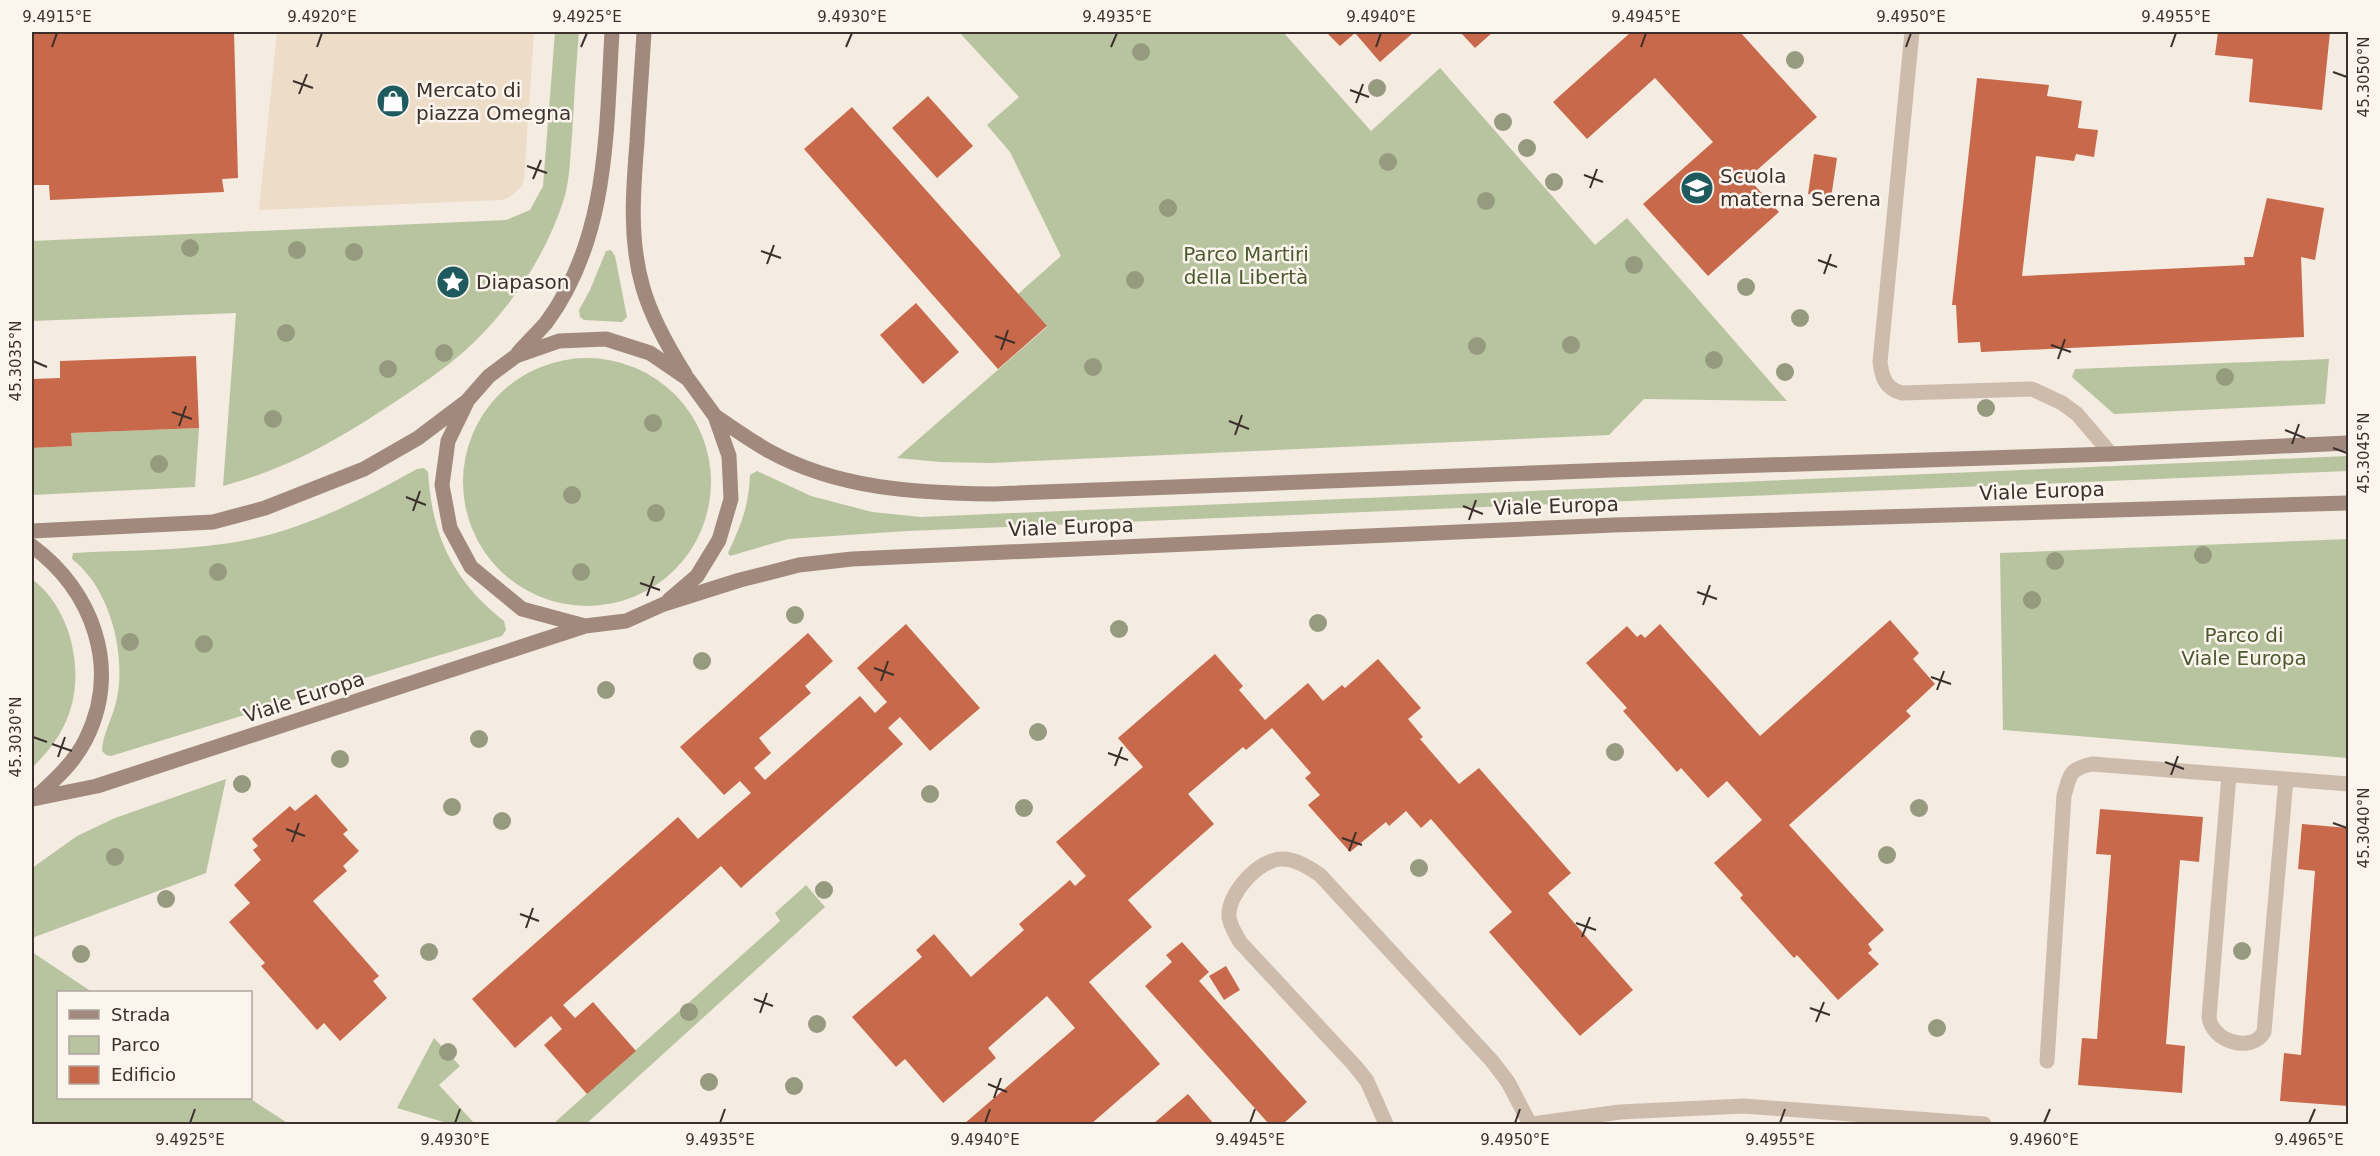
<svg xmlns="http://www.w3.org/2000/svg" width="2380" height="1156" font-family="'DejaVu Sans',sans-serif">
<rect width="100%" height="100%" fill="#f4ebe1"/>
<path fill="#b8c4a0" d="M555 32H579C576 66 574 101 572 136 570 156 570 179 564 199 544 262 501 323 449 364 427 381 404 396 381 411 329 445 283 470 223 486L236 313 32 321V241L506 220 530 210 543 186Z
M959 32H1283L1371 131 1440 68 1595 245 1627 218 1787 401 1644 399 1609 435 991 463 941 462 897 458 1047 327 1018 294 1061 256 1010 152 987 125 1019 97Z
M611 250 615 256 627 317 622 322 584 320 580 317 579 310 590 290 606 251Z
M463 482a124 124 0 1 1 248 0a124 124 0 1 1-248 0Z
M2329 359 2325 404 2114 414 2072 377 2075 369Z
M199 428 195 487 32 495V448L71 446V433Z
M2348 456V471L907 531 788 539 730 556 728 553C741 525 749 506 750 475L757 471 811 496 872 512 921 517Z
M424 468 428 472C432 536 453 581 504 621L506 630 502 636 111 756 106 755 102 751C102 735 114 715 117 698 126 653 110 588 72 559L73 553C125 550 178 551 230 543 297 533 358 502 417 469Z
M2348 539V758L2003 730 2000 553Z
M32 579C72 609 86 674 67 719 59 739 46 754 32 768Z
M226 779 206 873 32 938V870L35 866 77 836 115 818Z
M806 885 825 907 586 1124H553L780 921 775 913Z
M32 952 92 992H58V1098H249L289 1124H32Z
M434 1038 460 1066 439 1085 475 1124H450L397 1108Z"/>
<path fill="#ecdcc8" d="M277 32H534L524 179 522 186 510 197 501 200 259 210Z"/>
<path fill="#c8694b" d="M32 32H234L238 178 222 179 224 192 50 200 49 185H32Z
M1326 32H1414L1380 62 1355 33 1340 46Z
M1460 32H1493L1475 48Z
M1631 32H1740L1817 117 1748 178 1779 212 1708 276 1643 204 1713 142 1655 78 1587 139 1553 102Z
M2218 32H2330L2322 110 2249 102 2253 59 2215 55Z
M1977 78 2049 85 2047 96 2082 101 2078 128 2098 130 2094 157 2076 154 2074 161 2036 156 2022 276 2245 265 2244 257H2253L2267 198 2324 208 2315 260 2301 257 2304 337 1981 352 1980 342 1958 343 1956 305H1952Z
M928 96 973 146 937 178 892 128Z
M852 107 1047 326 998 369 804 149Z
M1814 154 1837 158 1831 198 1808 194Z
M916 303 959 352 923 384 880 335Z
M196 356 199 428 71 433 72 446 32 448V379L60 378V361Z
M1890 620 1919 653 1913 659 1935 684 1906 711 1911 716 1789 825 1884 930 1868 944 1872 950 1868 953 1879 964 1838 1000 1797 955 1794 958 1740 898 1743 895 1714 863 1762 820 1727 781 1708 798 1681 768 1677 772 1623 711 1627 708 1586 663 1627 626 1637 637 1641 634 1645 638 1660 624 1760 736Z
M906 624 980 708 930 751 900 717 888 728 903 744 741 888 721 866 563 1005 575 1018 593 1002 636 1051 587 1094 544 1045 562 1029 551 1016 515 1048 472 999 678 817 698 839 751 793 740 781 724 795 680 747 808 633 833 661 805 686 811 693 759 738 771 753 754 768 765 780 860 696 875 713 887 702 857 668Z
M1215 654 1243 686 1239 690 1265 720 1308 683 1323 701 1342 685 1345 688 1378 659 1421 708 1408 719 1423 737 1420 739 1459 784 1479 768 1571 873 1548 893 1633 990 1580 1036 1489 932 1512 912 1431 819 1421 828 1406 811 1389 826 1386 822 1350 852 1308 805 1320 795 1305 778 1311 773 1272 728 1246 750 1243 747 1188 794 1214 824 1128 900 1152 927 1089 982 1160 1064 1091 1124H964L1075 1028 1047 996 988 1048 996 1058 943 1103 905 1059 896 1067 852 1017 922 957 916 950 934 934 971 977 1024 930 1019 924 1070 880 1075 886 1086 876 1056 842 1143 767 1118 738Z
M316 794 348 830 343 834 359 851 343 866 347 871 313 901 379 976 373 981 387 998 340 1041 324 1023 317 1030 261 966 265 963 229 922 250 903 234 885 261 860 253 850 258 846 252 839 290 806 295 811Z
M2100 809 2203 817 2199 862 2180 860 2166 1044 2185 1046 2182 1093 2078 1085 2082 1038 2097 1039 2111 855 2096 854Z
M2302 824 2348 828V1106L2280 1101 2284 1053 2301 1055 2315 871 2298 869Z
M1182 942 1209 972 1199 981 1307 1102 1283 1124H1269L1145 986 1172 962 1166 955Z
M1226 966 1240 990 1224 1000 1209 976Z
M1188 1094 1214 1124H1153Z"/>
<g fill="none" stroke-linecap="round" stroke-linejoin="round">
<path stroke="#cdbbac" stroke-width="15" d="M2229 775 2209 1017C2211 1041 2252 1054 2264 1032L2286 779 2348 784
M2047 1061 2064 796C2070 775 2069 769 2092 764L2286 779
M1386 1124 1367 1081 1356 1067 1240 942C1236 934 1230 926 1229 917 1227 894 1259 859 1282 859 1296 859 1308 867 1320 875L1492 1061 1508 1082 1530 1124"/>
<path stroke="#cdbbac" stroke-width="15" d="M1912 32 1880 362C1882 378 1886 389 1902 393L2032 389 2062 403 2077 414 2111 454
M1532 1124 1620 1112 1744 1106 1984 1124"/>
<path stroke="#a18a7d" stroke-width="15" d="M644 32C642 68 639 105 637 142 633 191 629 240 643 288 652 319 668 347 685 374
M518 353C527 343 537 333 546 323 609 238 606 131 612 32
M466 404 448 441 442 485 450 528 471 567 522 609 585 626
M715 416C733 428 751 441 769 451 838 489 916 493 993 494L1611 470 2111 454 2348 443
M32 531 213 522 265 508 364 469 418 438 467 401 489 376 516 356 559 341 606 339 650 353 688 379 715 416 729 456 731 499 719 540 697 576 669 600
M32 546C93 591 121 668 86 739 74 763 55 780 35 798
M33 799 97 786 585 626 626 621 664 604 740 580 799 565 852 559 1614 525 2348 503"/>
</g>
<g fill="#969b7f">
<circle cx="1141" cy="52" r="9"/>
<circle cx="1795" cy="60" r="9"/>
<circle cx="1377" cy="88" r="9"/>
<circle cx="1503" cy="122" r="9"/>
<circle cx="1527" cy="148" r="9"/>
<circle cx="1388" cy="162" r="9"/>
<circle cx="1554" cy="182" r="9"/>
<circle cx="1486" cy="201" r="9"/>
<circle cx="1168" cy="208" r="9"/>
<circle cx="190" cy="248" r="9"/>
<circle cx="297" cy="250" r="9"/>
<circle cx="354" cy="252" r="9"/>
<circle cx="1634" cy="265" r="9"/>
<circle cx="1135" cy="280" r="9"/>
<circle cx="1746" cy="287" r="9"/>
<circle cx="1800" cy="318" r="9"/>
<circle cx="286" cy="333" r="9"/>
<circle cx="1571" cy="345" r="9"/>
<circle cx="1477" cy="346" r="9"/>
<circle cx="444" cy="353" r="9"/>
<circle cx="1714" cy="360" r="9"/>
<circle cx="1093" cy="367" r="9"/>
<circle cx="388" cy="369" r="9"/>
<circle cx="1785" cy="372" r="9"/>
<circle cx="2225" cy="377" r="9"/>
<circle cx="1986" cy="408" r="9"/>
<circle cx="273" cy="419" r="9"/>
<circle cx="653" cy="423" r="9"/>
<circle cx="159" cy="464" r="9"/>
<circle cx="572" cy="495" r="9"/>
<circle cx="656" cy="513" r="9"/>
<circle cx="2203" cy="555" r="9"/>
<circle cx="2055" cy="561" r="9"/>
<circle cx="218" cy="572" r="9"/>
<circle cx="581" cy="572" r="9"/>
<circle cx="2032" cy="600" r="9"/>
<circle cx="795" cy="615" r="9"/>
<circle cx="1318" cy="623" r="9"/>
<circle cx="1119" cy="629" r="9"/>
<circle cx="130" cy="642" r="9"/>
<circle cx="204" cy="644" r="9"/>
<circle cx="702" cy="661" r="9"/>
<circle cx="606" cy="690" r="9"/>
<circle cx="1038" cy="732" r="9"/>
<circle cx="479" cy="739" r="9"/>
<circle cx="1615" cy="752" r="9"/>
<circle cx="340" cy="759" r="9"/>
<circle cx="242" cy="784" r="9"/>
<circle cx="930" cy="794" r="9"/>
<circle cx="452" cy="807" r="9"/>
<circle cx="1024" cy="808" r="9"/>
<circle cx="1919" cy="808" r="9"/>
<circle cx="502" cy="821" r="9"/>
<circle cx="1887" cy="855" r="9"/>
<circle cx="115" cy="857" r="9"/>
<circle cx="1419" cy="868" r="9"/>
<circle cx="824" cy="890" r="9"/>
<circle cx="166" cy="899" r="9"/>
<circle cx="2242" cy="951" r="9"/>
<circle cx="429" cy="952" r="9"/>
<circle cx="81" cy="954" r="9"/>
<circle cx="689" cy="1012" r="9"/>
<circle cx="817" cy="1024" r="9"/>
<circle cx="1937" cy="1028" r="9"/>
<circle cx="448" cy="1052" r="9"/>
<circle cx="709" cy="1082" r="9"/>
<circle cx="794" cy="1086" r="9"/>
</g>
<path fill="none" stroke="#3b302b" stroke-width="2" d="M52 47 57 33M317 47 322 33M581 47 587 33M846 47 852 33M1111 47 1117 33M1376 47 1381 33M1641 47 1646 33M1906 47 1911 33M2171 47 2176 33M2333 72 2347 77M293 81 313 88M1350 90 1369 97M299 94 307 74M1356 103 1363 84M527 166 547 173M1584 175 1603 182M533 179 541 160M1590 188 1597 169M761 251 781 258M1818 260 1837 267M767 264 774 245M1824 274 1831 254M995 336 1015 343M2051 345 2071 352M1001 350 1008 330M2058 359 2065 339M33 361 47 367M172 412 192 419M1229 421 1249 429M179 426 186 406M2285 430 2305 438M1235 435 1242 415M2292 444 2299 424M2333 448 2347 453M406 497 426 505M1463 506 1483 514M413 511 420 491M1469 520 1476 500M640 583 660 590M1697 592 1717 599M647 596 654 576M1703 605 1710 585M874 668 894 675M1931 677 1951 684M881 681 888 661M1937 690 1944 671M33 737 47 742M52 744 72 751M1108 753 1128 760M58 757 65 737M2165 762 2184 769M1115 766 1122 747M2171 775 2178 756M2333 823 2347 828M286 829 305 836M1342 838 1362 845M292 842 299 823M1349 851 1356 832M520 914 539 921M1576 923 1596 930M526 928 533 908M1582 937 1590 917M754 999 773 1006M1810 1008 1830 1015M760 1013 767 993M1816 1022 1824 1002M988 1084 1007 1092M994 1098 1001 1078M190 1123 195 1109M455 1123 460 1109M720 1123 725 1109M985 1123 990 1109M1250 1123 1255 1109M1515 1123 1520 1109M1780 1123 1785 1109M2044 1123 2050 1109M2309 1123 2315 1109"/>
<defs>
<symbol id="shop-disc" viewBox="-11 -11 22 22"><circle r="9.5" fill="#1f5a5e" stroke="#fbf5ee"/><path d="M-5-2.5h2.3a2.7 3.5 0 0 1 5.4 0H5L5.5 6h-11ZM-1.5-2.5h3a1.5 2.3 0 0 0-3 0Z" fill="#fff"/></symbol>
<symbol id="school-disc" viewBox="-11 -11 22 22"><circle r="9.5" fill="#1f5a5e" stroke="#fbf5ee"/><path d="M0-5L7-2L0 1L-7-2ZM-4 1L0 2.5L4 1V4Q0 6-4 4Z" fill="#fff"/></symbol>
<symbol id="sight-disc" viewBox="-11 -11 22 22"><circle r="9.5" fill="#1f5a5e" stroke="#fbf5ee"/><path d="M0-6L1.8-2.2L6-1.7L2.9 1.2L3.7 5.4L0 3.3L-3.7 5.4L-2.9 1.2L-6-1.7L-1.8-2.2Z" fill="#fff"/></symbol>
</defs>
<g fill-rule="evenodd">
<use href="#shop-disc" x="374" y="82" width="38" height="38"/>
<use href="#school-disc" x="1678" y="169" width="38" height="38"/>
<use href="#sight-disc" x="434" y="263" width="38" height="38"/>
</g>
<g text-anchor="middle" stroke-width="5" stroke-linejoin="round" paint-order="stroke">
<g font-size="20" fill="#3b302b" stroke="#fbf5ee" text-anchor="start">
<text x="416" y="97">Mercato di<tspan x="416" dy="23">piazza Omegna</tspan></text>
<text x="1720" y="183">Scuola<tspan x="1720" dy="23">materna Serena</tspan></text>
<text x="476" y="289">Diapason</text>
</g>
<g font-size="20" fill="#4a5a2e" stroke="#fbf5ee">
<text x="1246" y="261">Parco Martiri<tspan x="1246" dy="23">della Libertà</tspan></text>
<text x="2244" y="642">Parco di<tspan x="2244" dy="23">Viale Europa</tspan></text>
</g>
<g font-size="20" fill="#3b302b" stroke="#fbf5ee">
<text transform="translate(2042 491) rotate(-2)" y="7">Viale Europa</text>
<text transform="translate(1556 506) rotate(-2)" y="7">Viale Europa</text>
<text transform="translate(1071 527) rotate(-2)" y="7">Viale Europa</text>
<text transform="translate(304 697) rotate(-18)" y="7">Viale Europa</text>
</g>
</g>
<rect width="2380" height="1156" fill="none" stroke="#fbf5ee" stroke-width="66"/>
<rect x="57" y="991" width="195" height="108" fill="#fbf5ee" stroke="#aea6a0" stroke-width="1.5"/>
<rect x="69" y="1010" width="30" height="9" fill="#a18a7d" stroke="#aea6a0" stroke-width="1.5"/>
<text x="111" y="1021" font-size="18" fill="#3b302b">Strada</text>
<rect x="69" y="1036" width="30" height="18" fill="#b8c4a0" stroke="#aea6a0" stroke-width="1.5"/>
<text x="111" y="1051" font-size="18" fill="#3b302b">Parco</text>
<rect x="69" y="1066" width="30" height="18" fill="#c8694b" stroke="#aea6a0" stroke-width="1.5"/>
<text x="111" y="1081" font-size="18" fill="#3b302b">Edificio</text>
<rect x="33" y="33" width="2314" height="1090" fill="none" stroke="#3b302b" stroke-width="2"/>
<g font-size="15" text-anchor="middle" fill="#3b302b">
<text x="57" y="22">9.4915°E</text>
<text x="322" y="22">9.4920°E</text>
<text x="587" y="22">9.4925°E</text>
<text x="852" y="22">9.4930°E</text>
<text x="1117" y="22">9.4935°E</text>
<text x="1381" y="22">9.4940°E</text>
<text x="1646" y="22">9.4945°E</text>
<text x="1911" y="22">9.4950°E</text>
<text x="2176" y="22">9.4955°E</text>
<text transform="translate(2364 77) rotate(-90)" y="5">45.3050°N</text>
<text transform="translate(16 361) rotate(-90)" y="5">45.3035°N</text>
<text transform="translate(2364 453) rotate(-90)" y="5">45.3045°N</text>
<text transform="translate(16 737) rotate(-90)" y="5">45.3030°N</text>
<text transform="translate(2364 828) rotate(-90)" y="5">45.3040°N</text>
<text x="190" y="1145">9.4925°E</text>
<text x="455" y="1145">9.4930°E</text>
<text x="720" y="1145">9.4935°E</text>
<text x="985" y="1145">9.4940°E</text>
<text x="1250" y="1145">9.4945°E</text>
<text x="1515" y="1145">9.4950°E</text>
<text x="1780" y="1145">9.4955°E</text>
<text x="2044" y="1145">9.4960°E</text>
<text x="2309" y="1145">9.4965°E</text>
</g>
</svg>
